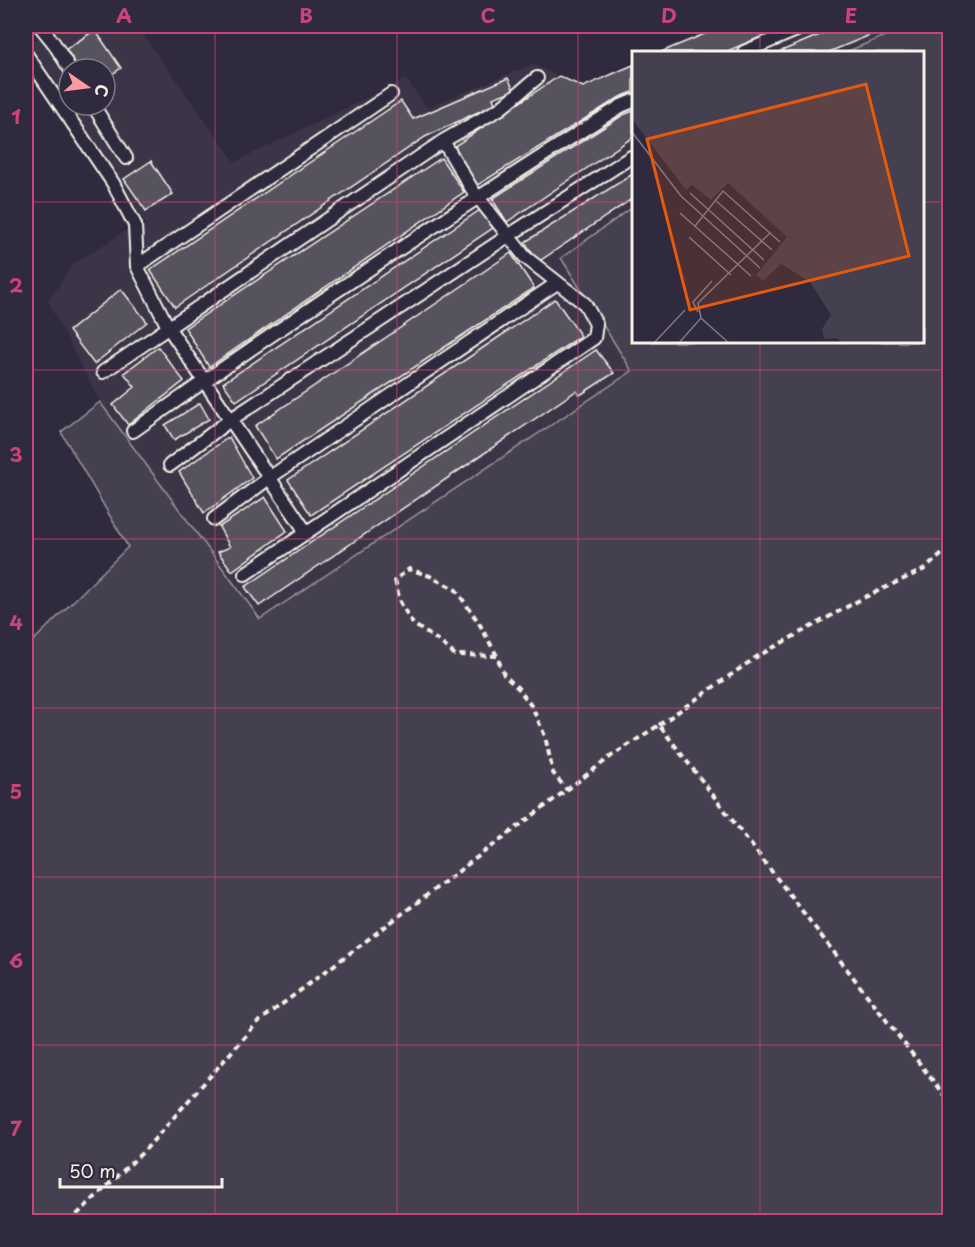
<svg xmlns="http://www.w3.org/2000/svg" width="975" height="1247" font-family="'Playpen Sans',sans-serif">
<rect width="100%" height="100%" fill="#2f2a3d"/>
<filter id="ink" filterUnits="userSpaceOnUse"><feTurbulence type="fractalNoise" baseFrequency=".0167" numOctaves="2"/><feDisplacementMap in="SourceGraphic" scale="12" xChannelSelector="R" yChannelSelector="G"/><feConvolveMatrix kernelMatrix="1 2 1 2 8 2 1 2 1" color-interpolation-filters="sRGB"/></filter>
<g filter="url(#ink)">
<path fill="#3b3647" d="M57 26H137L235 162 406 79 427 108 532 64 583 87 633 65V207L561 258 632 371 260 619 100 402 48 302 73 264 135 225 147 227 118 176 71 105H105V69H69V102L30 43Z
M724 26H909L846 52H661Z"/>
<path fill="#454050" stroke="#9c989c" stroke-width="1.5" d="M909 26H949V1221L26 1222V648L128 547 61 432 100 402 260 619 632 371 561 258 633 207V342H922V52H846Z"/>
<path fill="#56525f" stroke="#f4f1e8" stroke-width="1.5" d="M724 26H787L725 52H661Z
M841 26H892L829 52H779Z
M95 30 121 68 105 79V69H79L66 49Z
M633 65V92L620 97 476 186 455 146 559 76 583 87Z
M508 78 514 90 493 98 495 104 425 137 175 307 150 270 401 101 413 119Z
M633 111V137L507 222 492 199 623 115Z
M441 158 464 192 209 367 185 328Z
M151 161 173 194 146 211 124 179Z
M631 175 633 179V198L538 262 525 242Z
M480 210 493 228 236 401 223 383Z
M511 253 534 288 276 459 255 426Z
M121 289 147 322 94 364 69 331Z
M555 299 581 336 311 515 288 480Z
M158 347 184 381 128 425 113 405 135 387 124 373Z
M596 350 614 373 580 395 576 391 259 606 245 587Z
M200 403 209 419 174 440 165 425Z
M229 437 252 478 204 513 179 472Z
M265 497 287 531 232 571 218 552 230 547 219 527Z"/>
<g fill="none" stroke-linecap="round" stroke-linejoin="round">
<defs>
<path id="lane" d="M40 26 53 42 70 69
M744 52 806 26
M26 54 113 183 135 225 137 266 168 327 306 532
M93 105 126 158
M137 266 391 94
M103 372 443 141 501 108 537 78
M133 431C293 318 456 210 621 106L633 101
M170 465 230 420 508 236 631 157
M214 519 269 478 557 283
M245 574 594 338 596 324 585 304 525 257 473 191 443 141"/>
</defs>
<use href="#lane" stroke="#f4f1e8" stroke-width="16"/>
<path stroke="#f4f1e8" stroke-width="4" stroke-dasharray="6 4.5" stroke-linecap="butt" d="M497 656 455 655 439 641 413 624 400 602 395 580 409 569 430 576 456 590 479 623 497 656 504 675 519 689 532 707 545 736 553 773 567 790
M659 725 758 656 863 598 925 569 950 547
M26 1217 33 1222
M69 1222 145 1150 257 1023 613 755 659 725 950 1103"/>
<use href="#lane" stroke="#2f2a3d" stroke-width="12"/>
</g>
</g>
<path fill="none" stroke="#cc4377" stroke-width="1.5" stroke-opacity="0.55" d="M215 26V1222M397 26V1222M578 26V1222M760 26V52M26 202H633M922 202H950M760 342V1222M26 370H950M26 539H950M26 708H950M26 877H950M26 1045H950"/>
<g transform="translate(632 51)">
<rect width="292" height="292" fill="#2f2a3d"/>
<path d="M0 0H292V292L212 293 205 287 192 288 190 278 199 264 178 231 149 213 131 230 124 224 155 186 96 132 79 149 60 134 54 139 0 68Z" fill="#454050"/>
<path fill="none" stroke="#7e7a81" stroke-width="1.5" d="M0 81 49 145 128 217M58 142 132 209M83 149 140 199M48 162 119 225M63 175 91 140 148 191M57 186 99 224M66 261 61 251 80 230M21 293 53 259M46 293 69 267M98 293 69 267 66 252 138 182"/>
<path fill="#e8590c" fill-opacity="0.15" stroke="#e8590c" stroke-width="3" d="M234 33 277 205 58 259 15 88Z"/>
<rect width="292" height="292" fill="none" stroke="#f4f1e8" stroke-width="3"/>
</g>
<rect width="975" height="1247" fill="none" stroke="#2f2a3d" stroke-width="66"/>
<g transform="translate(87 87) rotate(104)"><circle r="28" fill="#2f2a3d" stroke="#7e7a81" stroke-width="1.5"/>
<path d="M0-4.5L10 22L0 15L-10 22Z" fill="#ff9aa2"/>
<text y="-9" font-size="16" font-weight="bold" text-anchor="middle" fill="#f4f1e8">С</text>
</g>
<path d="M60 1178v9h162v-9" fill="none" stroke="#f4f1e8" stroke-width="3"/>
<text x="69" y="1178" font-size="18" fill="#f4f1e8" stroke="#2f2a3d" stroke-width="4.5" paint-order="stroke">50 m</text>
<rect x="33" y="33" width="909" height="1181" fill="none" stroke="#cc4377" stroke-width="2"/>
<g font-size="20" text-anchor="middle" font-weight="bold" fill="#cc4377">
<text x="124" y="23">A</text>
<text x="306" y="23">B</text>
<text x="488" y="23">C</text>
<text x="669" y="23">D</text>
<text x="851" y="23">E</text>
<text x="16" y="124">1</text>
<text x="16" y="293">2</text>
<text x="16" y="462">3</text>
<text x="16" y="630">4</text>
<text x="16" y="799">5</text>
<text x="16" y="968">6</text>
<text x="16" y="1136">7</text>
</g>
</svg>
